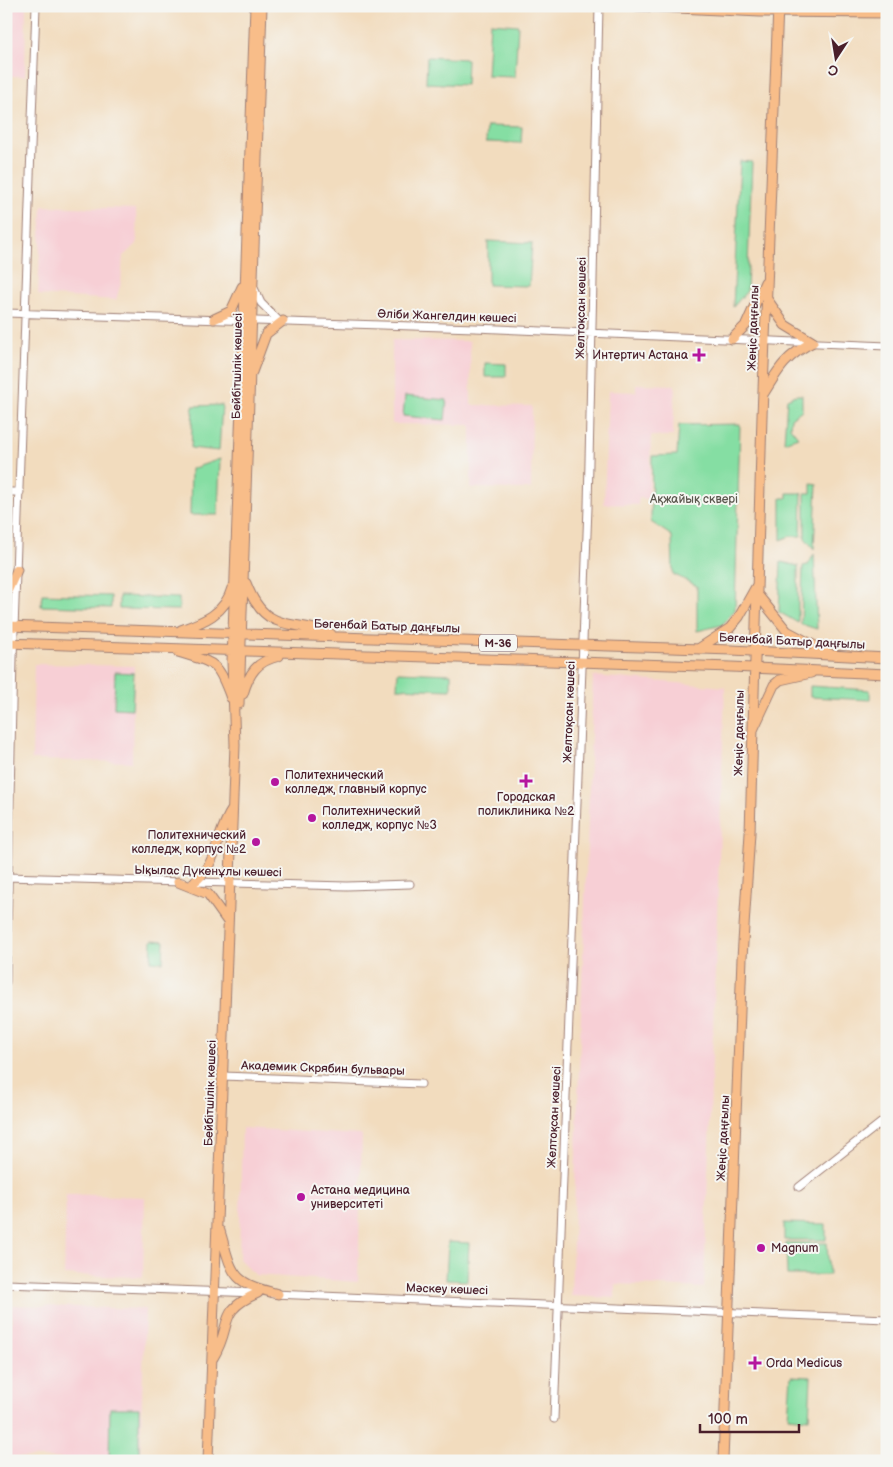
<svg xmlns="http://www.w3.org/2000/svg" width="893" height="1467" viewBox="0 0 893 1467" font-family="'Balsamiq Sans',sans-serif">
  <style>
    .built { fill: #f7cfd5 }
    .green { fill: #85dea3; stroke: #687e67 }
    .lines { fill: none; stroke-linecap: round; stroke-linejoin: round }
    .minor-casing { stroke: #9e7e74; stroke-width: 9 }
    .major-casing { stroke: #9e7e74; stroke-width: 11 }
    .minor { stroke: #fff; stroke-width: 7 }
    .major { stroke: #f8bd89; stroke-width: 9 }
    .poi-dot { fill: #b5179e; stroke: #f6f6f2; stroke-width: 2 }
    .labels { text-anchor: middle; stroke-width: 4; stroke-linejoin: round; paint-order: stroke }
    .shield { fill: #f6f6f2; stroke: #7e6067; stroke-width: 1 }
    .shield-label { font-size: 11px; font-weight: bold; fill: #4a1f2b }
    .street-label { font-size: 12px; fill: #4a1f2b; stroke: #f6f6f2 }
    .poi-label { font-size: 12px; fill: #4a1f2b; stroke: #f6f6f2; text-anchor: start }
    .park-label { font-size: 12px; fill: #5c584f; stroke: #f6f6f2 }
  </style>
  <rect width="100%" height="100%" fill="#f6f6f2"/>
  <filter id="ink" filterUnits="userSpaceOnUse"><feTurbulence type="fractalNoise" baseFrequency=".02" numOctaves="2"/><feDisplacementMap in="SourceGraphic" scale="10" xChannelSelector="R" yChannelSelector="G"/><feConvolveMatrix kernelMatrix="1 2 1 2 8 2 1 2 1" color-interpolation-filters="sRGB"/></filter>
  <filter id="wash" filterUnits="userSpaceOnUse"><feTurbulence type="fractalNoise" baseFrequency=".0096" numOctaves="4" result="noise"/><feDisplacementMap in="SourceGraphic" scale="20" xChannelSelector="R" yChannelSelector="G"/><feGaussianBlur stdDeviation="1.12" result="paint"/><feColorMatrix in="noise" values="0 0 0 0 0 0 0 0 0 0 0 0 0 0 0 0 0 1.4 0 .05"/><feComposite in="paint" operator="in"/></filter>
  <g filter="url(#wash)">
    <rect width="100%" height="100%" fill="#f2dcbe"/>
    <path class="built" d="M 6,6 L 26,6 L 25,76 L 6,76 Z
      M 42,206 L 136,209 L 137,244 L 123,256 L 121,283 L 116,300 L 38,295 Z
      M 392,340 L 470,341 L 471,405 L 532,406 L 531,489 L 471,488 L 471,425 L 392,424 Z
      M 636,384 L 675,385 L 673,436 L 651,436 L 649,499 L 639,498 L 638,505 L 604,504 L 608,391 L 636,392 Z
      M 34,664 L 134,666 L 132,762 L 32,760 Z
      M 593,676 L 725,687 L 704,1288 L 615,1284 L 615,1298 L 571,1296 Z
      M 242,1128 L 362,1135 L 358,1282 L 255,1275 L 239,1259 Z
      M 66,1194 L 145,1197 L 143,1277 L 64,1275 Z
      M 12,1305 L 145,1309 L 140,1461 L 7,1457 Z"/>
    <path class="green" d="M 490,23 L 518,25 L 515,77 L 487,76 Z
      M 427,57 L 467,59 L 466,85 L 426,83 Z
      M 487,126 L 522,127 L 521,143 L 486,142 Z
      M 740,161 L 752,162 L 747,291 L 733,307 Z
      M 488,241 L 532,243 L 529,286 L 488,285 Z
      M 485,363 L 506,364 L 506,377 L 485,377 Z
      M 796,395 L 802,395 L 802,410 L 791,418 L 790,427 L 798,437 L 784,442 L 787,399 Z
      M 405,396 L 447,400 L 445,420 L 403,416 Z
      M 222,405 L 219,451 L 191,448 L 193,406 Z
      M 740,424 L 735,610 L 722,625 L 697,631 L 697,586 L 673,574 L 672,536 L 651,522 L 652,456 L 677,455 L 679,425 Z
      M 220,459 L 218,515 L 190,515 L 191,469 Z
      M 811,483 L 817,484 L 814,549 L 805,538 L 805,493 L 811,493 Z
      M 787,493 L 802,493 L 801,536 L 790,536 L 781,540 L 781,498 L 787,498 Z
      M 814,554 L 817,629 L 801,624 L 803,566 L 808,565 Z
      M 781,562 L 798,566 L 798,623 L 779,612 Z
      M 42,594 L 111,596 L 111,608 L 41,606 Z
      M 119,596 L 179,598 L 179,610 L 119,609 Z
      M 115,672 L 134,673 L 132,709 L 114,708 Z
      M 398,672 L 451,674 L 451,690 L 397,688 Z
      M 810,686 L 870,690 L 870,700 L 810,697 Z
      M 152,940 L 164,941 L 163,962 L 151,961 Z
      M 784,1223 L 826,1224 L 826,1240 L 784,1240 Z
      M 448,1242 L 469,1243 L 467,1281 L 446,1280 Z
      M 786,1243 L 827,1243 L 829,1275 L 787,1275 Z
      M 791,1376 L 811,1377 L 809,1419 L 788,1417 Z
      M 110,1408 L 139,1408 L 139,1460 L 109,1459 Z"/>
  </g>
  <g filter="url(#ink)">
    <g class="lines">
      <defs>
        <path id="minor" d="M 253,286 L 261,303 L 279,321
          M 6,313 L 475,328 L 887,346
          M 6,492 L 20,492
          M 6,877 L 182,882
          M 193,882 L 347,886 L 410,884
          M 6,982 L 13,658 L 36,6
          M 223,1076 L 421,1084
          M 799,1187 L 887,1118
          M 6,1284 L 257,1293
          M 273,1294 L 887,1319
          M 554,1419 L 588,507 L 599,6"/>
        <path id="major" d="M 637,6 L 760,12 L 887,13
          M 767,299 L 785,325 L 813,342
          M 214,319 L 231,311 L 242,287
          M 732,339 L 746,325 L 765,282
          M 252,372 L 266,334 L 283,321
          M 764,393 C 779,368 787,355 813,342
          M 246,583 C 266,635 290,618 331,634
          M 6,594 L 17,570
          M 757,594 L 787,631 L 830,654
          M 6,626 L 732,650 L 887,658
          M 181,630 C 203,622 225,614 232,588
          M 6,643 L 731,667 L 887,674
          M 698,649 L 730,628 L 739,617 L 757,585
          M 178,652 C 216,664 217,660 231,698
          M 243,694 C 249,673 257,661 279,656
          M 239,704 L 262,6
          M 753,730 L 774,685 L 780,680 L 811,673
          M 178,882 L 208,894 L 228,922
          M 194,882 C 218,865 216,833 232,810
          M 220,1231 C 233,1276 231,1282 278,1294
          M 213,1358 C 234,1324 215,1312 258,1293
          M 208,1461 L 235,745 L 232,661 L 255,6
          M 723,1461 L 742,958 L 750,833 L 762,416 L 778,6"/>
      </defs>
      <use href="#minor" class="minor-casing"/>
      <use href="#major" class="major-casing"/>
      <use href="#minor" class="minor"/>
      <use href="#major" class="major"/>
    </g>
  </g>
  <g class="poi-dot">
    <path d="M696.5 347.5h5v5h5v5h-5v5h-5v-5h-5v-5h5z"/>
    <path d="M523.5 773.5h5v5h5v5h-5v5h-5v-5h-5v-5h5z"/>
    <circle cx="275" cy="782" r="5"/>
    <circle cx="312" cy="818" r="5"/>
    <circle cx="256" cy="842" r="5"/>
    <circle cx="301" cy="1197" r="5"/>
    <circle cx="761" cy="1248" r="5"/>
    <path d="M752.5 1355.5h5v5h5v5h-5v5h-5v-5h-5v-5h5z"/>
  </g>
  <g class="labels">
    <rect class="shield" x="479" y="634.5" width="38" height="17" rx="4"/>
    <g class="shield-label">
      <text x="498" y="647">M-36</text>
    </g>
    <g class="street-label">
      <text transform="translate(581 308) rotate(-89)" y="4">Желтоқсан көшесі</text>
      <text transform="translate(447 316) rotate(2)" y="4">Әліби Жангелдин көшесі</text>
      <text transform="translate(753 328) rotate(-88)" y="4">Жеңіс даңғылы</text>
      <text transform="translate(237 366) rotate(-89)" y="4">Бейбітшілік көшесі</text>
      <text transform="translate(387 626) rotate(2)" y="4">Бөгенбай Батыр даңғылы</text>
      <text transform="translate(792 641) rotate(3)" y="4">Бөгенбай Батыр даңғылы</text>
      <text transform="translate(569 712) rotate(-88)" y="4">Желтоқсан көшесі</text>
      <text transform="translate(739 733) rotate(-89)" y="4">Жеңіс даңғылы</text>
      <text transform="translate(208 871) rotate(1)" y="4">Ықылас Дүкенұлы көшесі</text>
      <text transform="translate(323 1068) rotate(2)" y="4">Академик Скрябин бульвары</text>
      <text transform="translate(210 1093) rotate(-88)" y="4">Бейбітшілік көшесі</text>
      <text transform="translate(554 1117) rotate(-87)" y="4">Желтоқсан көшесі</text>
      <text transform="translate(723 1138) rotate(-87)" y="4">Жеңіс даңғылы</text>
      <text transform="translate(447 1289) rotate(2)" y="4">Мәскеу көшесі</text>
    </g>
    <g class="poi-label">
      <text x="688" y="359" text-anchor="end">Интертич Астана</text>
      <text x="285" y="779">Политехнический<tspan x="285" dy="14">колледж, главный корпус</tspan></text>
      <text x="526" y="801" text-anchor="middle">Городская<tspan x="526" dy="14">поликлиника №2</tspan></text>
      <text x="322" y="815">Политехнический<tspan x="322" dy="14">колледж, корпус №3</tspan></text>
      <text x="246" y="839" text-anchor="end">Политехнический<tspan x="246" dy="14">колледж, корпус №2</tspan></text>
      <text x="311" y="1194">Астана медицина<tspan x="311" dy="14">университеті</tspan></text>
      <text x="771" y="1252">Magnum</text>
      <text x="766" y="1367">Orda Medicus</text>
    </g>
    <g class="park-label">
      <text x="694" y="503">Ақжайық сквері</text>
    </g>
  </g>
  <rect width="893" height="1467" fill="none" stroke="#f6f6f2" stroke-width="25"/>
  <g transform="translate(836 58) rotate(192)" stroke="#f6f6f2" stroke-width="4" paint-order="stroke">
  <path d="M0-4L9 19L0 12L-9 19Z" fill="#4a1f2b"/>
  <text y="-8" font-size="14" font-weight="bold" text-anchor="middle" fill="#4a1f2b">С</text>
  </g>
  <path d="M700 1424v8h99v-8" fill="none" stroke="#4a1f2b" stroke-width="2.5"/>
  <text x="708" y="1424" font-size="15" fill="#4a1f2b" stroke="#f6f6f2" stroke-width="4" paint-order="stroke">100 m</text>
</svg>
